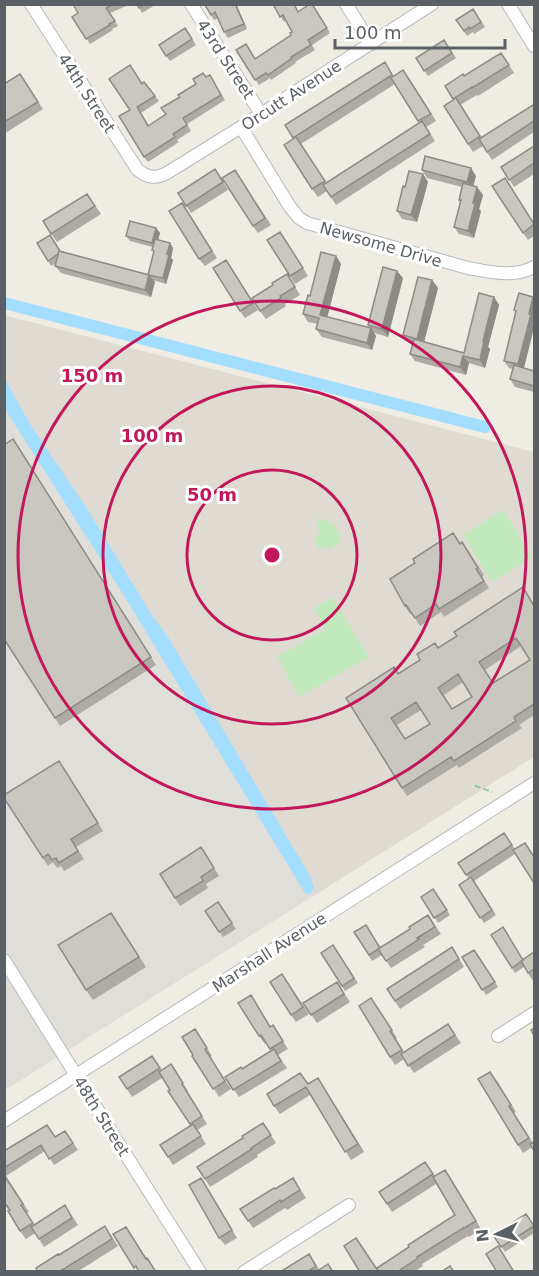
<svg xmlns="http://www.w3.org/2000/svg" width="539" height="1276" viewBox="0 0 539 1276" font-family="'DejaVu Sans',sans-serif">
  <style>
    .industrial { fill: #e0ded8 }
    .education { fill: #dfdbd2 }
    .green { fill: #c0e9bd }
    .water { fill: #a3ddff }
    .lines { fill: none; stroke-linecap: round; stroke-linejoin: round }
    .canal { stroke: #a3ddff; stroke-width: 12 }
    .minor-casing { stroke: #b6babe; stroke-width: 14 }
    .path { stroke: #95cba1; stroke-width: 2; stroke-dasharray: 6 3; stroke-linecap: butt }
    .minor { stroke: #fff; stroke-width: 12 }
    .wall { fill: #aeaaa5; fill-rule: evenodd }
    .shaded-wall { fill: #8d8b86 }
    .building { fill: #cac6c0; stroke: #8d8b86; stroke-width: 1.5; fill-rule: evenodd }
    .ring { fill: none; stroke: #c2185b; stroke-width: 3 }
    .labels { text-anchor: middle; stroke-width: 6; stroke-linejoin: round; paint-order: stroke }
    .street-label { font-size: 16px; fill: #5b6065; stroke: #fff }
    .centre { fill: #c2185b; stroke: #fff; stroke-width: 3 }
    .ring-label { font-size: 18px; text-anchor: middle; font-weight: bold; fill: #c2185b; stroke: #fff; stroke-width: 6; stroke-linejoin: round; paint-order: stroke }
  </style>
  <rect width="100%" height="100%" fill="#efece3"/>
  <path class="industrial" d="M 4,402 L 181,677 L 315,895 L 5,1090 Z"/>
  <path class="education" d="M 4,315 L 534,452 L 534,757 L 315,895 L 181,677 L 5,402 Z"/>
  <path class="green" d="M 503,510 L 532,557 L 492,582 L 463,535 Z
    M 317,518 C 331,521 341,528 340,543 L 334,546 L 331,546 L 332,549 L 329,550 L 328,547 L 319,549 L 317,547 L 315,538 L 320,533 L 317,525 Z
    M 332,597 L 369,657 L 299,697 L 277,657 L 326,629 L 314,608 Z"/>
  <path class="water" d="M 5,379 L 30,424 L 86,507 L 153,617 L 168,637 L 310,876 L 314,887 L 311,894 L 305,893 L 123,594 L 5,409 Z"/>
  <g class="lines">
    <path class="canal" d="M 4,303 L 485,427"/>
    <defs>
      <path id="minor" d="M 31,4 L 137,169 C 147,178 155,179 167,173 L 241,127 L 432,4
        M 191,4 L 261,114
        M 346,4 L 371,44
        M 508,4 L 534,46
        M 241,127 L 290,207 L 299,218 L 307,223 L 468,268 C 490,272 514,278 534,267
        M 4,960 L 119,1144 L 200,1272
        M 498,1036 L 534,1013
        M 4,1121 L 534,783
        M 244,1272 L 349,1205"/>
    </defs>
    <use href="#minor" class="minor-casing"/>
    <path class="path" d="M 475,785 L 476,786 L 492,792"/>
    <use href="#minor" class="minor"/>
  </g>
  <path class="wall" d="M 73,4 L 131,4 L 110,13 L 118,26 L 112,29 L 113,30 L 90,44 L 72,17 L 78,13 Z
    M 137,4 L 157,4 L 142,13 Z
    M 206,4 L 239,4 L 237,6 L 247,29 L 228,38 L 224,32 L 218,18 L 214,20 L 205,5 Z
    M 273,4 L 298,12 L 312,4 L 330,33 L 312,45 L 315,50 L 295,62 L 296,63 L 271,80 L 270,78 L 259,85 L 236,50 L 255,58 L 291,35 L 292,32 L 286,20 L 284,22 Z
    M 473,9 L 485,27 L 474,34 L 473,32 L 467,36 L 456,20 Z
    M 185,28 L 196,45 L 170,61 L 166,56 Z
    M 444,40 L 456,58 L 428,76 L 416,58 Z
    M 501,53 L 514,73 L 478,96 L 477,95 L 460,105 L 482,138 L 534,106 L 534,132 L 492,160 L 483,146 L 473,152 L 444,106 L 453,100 L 445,86 L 464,76 Z
    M 385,62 L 394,76 L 403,70 L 409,78 L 436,121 L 426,127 L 435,141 L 336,205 L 327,191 L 318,197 L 312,189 L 294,139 ZM 395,84 L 419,123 L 326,183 L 301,144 Z
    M 210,75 L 225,100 L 187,124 L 191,131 L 177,140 L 179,142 L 148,162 L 144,157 L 130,110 L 142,84 L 144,82 L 159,101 L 141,113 L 149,126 L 166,115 L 180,97 Z
    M 25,82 L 43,109 L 4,134 L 4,84 Z
    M 534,146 L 534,174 L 514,187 L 501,167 Z
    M 215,169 L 228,190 L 191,213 L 178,193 Z
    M 235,170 L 271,225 L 258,233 L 253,226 Z
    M 422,170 L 476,176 L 473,186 L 483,195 L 479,209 L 481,211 L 474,238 L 459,234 L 454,227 L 460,202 L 459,200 L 462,187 L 427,178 Z
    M 423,174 L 428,182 L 417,222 L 402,219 L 397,211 L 405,187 Z
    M 87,194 L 101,214 L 57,242 L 43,221 Z
    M 182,203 L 217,258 L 205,266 L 199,259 Z
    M 534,223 L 534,236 L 528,240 L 523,233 Z
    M 156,228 L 160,233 L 158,240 L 173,248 L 171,258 L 173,260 L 166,284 L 153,280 L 155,282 L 151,297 L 61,273 L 55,266 L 56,263 L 51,266 L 37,243 L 61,251 L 148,274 L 154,252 L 152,250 L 153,247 L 130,241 L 126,236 Z
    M 280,232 L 308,276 L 295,284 L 290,276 Z
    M 336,256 L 341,264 L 327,317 L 369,328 L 368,325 L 403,278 L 388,337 L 374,333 L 376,336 L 372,350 L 322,337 L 316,329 L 318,324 L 308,322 L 303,314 L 310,296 Z
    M 231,267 L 258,310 L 245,318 L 240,311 Z
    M 287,274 L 300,295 L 285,304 L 286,306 L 266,319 L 260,311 L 273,285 Z
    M 432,280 L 438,288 L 424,342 L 464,353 L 494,297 L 499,305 L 488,347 L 490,349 L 485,368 L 469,363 L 466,375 L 415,361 L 410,354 L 413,344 L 408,342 L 403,335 Z
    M 519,293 L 524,368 L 534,371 L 534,392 L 515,387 L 510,379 L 513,369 L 509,368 L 504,361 L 516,312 L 514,310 Z
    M 18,447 L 156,665 L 60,726 L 55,718 Z
    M 460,543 L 468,550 L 484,575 L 482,577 L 489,588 L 444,617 L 441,612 L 420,626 L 412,613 L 410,614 L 405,606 Z
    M 534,605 L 534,715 L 519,725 L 522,728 L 459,768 L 457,765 L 407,796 L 346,698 L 394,667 L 399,673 L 438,648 ZM 521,646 L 530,660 L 493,683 L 485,670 ZM 463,682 L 472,697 L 452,709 L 444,695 ZM 421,710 L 430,724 L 405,739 L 397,725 Z
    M 64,768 L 103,831 L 76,847 L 84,859 L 64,871 L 61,866 L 57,868 L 53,862 L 48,866 L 43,858 Z
    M 504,833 L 515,849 L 534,857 L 534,884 L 515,854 L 474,881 L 496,915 L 484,923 L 459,885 L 469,879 L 458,863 Z
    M 206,855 L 219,876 L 206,884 L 208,888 L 180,906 L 175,898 Z
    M 433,889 L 450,915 L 438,923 L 421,897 Z
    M 218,902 L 236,929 L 223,937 L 205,911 Z
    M 428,915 L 441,934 L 423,945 L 425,947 L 391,968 L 382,955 L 372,961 L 354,932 L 381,947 L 410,929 Z
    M 118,923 L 146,967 L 93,1000 L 86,990 Z
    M 491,935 L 523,959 L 534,952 L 534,980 L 533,981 L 524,967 L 515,973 Z
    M 333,945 L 358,983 L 345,991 L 321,953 Z
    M 474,950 L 498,987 L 486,995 L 462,957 Z
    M 457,955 L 464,967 L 400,1009 L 387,989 Z
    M 282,974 L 309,1014 L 296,1022 L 291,1015 Z
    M 337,982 L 350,1002 L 317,1023 L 303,1003 Z
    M 371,998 L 397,1038 L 396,1039 L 404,1052 L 448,1024 L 461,1043 L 414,1073 L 404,1059 L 395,1065 L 378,1038 L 379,1038 Z
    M 256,1003 L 271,1027 L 273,1025 L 288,1049 L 278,1055 L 287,1068 L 239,1097 L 225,1077 L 242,1069 L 271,1051 L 266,1043 L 265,1044 L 259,1036 Z
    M 195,1029 L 212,1056 L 210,1057 L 231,1089 L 219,1097 L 193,1055 Z
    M 152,1056 L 162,1070 L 171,1064 L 188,1091 L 187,1092 L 207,1124 L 197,1130 L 206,1144 L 173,1165 L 168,1157 L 191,1126 L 168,1091 L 170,1090 L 162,1078 L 132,1097 L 119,1077 Z
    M 496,1079 L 516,1112 L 514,1113 L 533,1143 L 532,1147 L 523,1153 L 518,1145 Z
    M 308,1084 L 323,1086 L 364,1152 L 351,1160 L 310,1095 L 280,1114 L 274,1106 Z
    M 263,1123 L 276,1143 L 257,1155 L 258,1157 L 210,1187 L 197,1167 L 243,1138 Z
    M 65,1131 L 78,1150 L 54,1165 L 45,1151 L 6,1176 L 29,1212 L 27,1213 L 34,1225 L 65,1205 L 78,1225 L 44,1247 L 35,1233 L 26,1239 L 20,1231 L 4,1202 L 4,1151 L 55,1137 Z
    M 425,1162 L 435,1176 L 445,1170 L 481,1229 L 469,1237 L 468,1236 L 422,1264 L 423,1266 L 414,1272 L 379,1272 L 409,1247 L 455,1215 L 436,1184 L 392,1212 L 379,1192 Z
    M 293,1178 L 306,1198 L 287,1210 L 285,1208 L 253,1228 L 240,1209 Z
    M 206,1186 L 237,1238 L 225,1245 L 219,1238 Z
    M 526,1214 L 534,1227 L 534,1233 L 505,1252 L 493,1235 Z
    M 105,1226 L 118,1246 L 77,1272 L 38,1272 L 59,1255 Z
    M 309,1254 L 319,1269 L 333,1272 L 280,1272 Z"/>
  <path class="shaded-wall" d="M 235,4 L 237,6 L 247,29 L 244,24 Z
    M 471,168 L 476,176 L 472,190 L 467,182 Z
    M 423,174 L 428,182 L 417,222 L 411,215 Z
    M 477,187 L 483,195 L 479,209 L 481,211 L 474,238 L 468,231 L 473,203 Z
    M 156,228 L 160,233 L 156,248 L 152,243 Z
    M 170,243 L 173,248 L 171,258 L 173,260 L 166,284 L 163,278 Z
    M 336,256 L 341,264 L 326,322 L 320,315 Z
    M 397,271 L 403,278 L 388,337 L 382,329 Z
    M 149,275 L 155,282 L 151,297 L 145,290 Z
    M 432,280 L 438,288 L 423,346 L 417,339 Z
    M 494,297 L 499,305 L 488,347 L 490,349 L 485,368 L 480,360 L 483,341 Z
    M 533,297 L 534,299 L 534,328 L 523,372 L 518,364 Z
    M 371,328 L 376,336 L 372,350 L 367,343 Z
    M 463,356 L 469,363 L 466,375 L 460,367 Z
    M 318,1078 L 323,1086 L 364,1152 L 358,1144 Z
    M 445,1170 L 450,1177 L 481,1229 L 476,1221 Z"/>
  <path class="building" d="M 73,4 L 114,4 L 106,8 L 115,21 L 109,24 L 110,25 L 86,39 L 72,17 L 78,13 Z
    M 137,4 L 145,4 L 139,8 Z
    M 206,4 L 235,4 L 244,24 L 224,32 L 215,12 L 211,15 L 205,5 Z
    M 273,4 L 294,4 L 298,12 L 310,4 L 312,4 L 327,28 L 308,40 L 311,45 L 291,57 L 292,58 L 268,75 L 266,73 L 255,80 L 236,50 L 246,44 L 255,59 L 291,35 L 290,33 L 292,32 L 283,15 L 280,17 Z
    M 473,9 L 481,22 L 470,29 L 469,27 L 464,31 L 456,20 Z
    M 185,28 L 192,39 L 166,56 L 159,45 Z
    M 444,40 L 452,53 L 424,71 L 416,58 Z
    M 501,53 L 509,65 L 472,88 L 472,87 L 453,99 L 445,86 L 463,74 L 464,76 Z
    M 385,62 L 392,75 L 293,138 L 285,125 Z
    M 130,65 L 142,84 L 144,82 L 155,96 L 137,107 L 148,126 L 166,114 L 161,108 L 180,97 L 178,95 L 196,84 L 193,79 L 203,73 L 206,77 L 210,75 L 221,95 L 183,118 L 187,125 L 173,134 L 175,137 L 144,157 L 119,116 L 130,110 L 109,79 Z
    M 403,70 L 431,114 L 418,121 L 391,78 Z
    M 20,74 L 38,102 L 4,122 L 4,84 Z
    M 456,98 L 480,136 L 468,144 L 444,106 Z
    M 533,105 L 534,107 L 534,121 L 487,152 L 479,139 Z
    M 422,121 L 430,134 L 331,197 L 323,185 Z
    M 296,137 L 325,181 L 312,189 L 284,145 Z
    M 534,146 L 534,163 L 509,180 L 501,167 Z
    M 425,156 L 471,168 L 467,182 L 422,170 Z
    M 215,169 L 223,182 L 186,206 L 178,193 Z
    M 235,170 L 265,218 L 253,226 L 222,178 Z
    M 409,171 L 423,174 L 411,215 L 397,211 L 403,186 L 405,187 Z
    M 505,178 L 534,224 L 523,233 L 492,186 Z
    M 463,183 L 477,187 L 473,203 L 475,204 L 468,231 L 454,227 L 461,200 L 459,200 Z
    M 87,194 L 95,206 L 51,234 L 43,221 Z
    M 182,203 L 212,251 L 199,259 L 169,211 Z
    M 130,221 L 156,228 L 152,243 L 126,236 Z
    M 280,232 L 303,268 L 290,276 L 267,240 Z
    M 50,235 L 60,251 L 59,251 L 58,254 L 48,261 L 37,243 Z
    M 155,239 L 170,243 L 167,254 L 169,255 L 163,278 L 148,275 L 154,251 L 152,250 Z
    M 59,251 L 149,275 L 145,290 L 55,266 Z
    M 321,252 L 336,256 L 320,315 L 371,328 L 367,343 L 316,329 L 319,318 L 303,314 L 308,295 L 310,296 Z
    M 226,260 L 253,303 L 240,311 L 213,268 Z
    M 383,267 L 397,271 L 382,329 L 368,325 Z
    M 287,274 L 295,287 L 280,296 L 281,298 L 260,311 L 252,298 L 273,285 L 272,283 Z
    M 418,277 L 432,280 L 417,339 L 403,335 Z
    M 479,293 L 494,297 L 483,341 L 484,341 L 480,360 L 463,356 L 460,367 L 410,354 L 414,339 L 464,353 Z
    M 519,293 L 533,297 L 529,314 L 531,314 L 518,364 L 504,361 L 516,311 L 514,310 Z
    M 514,365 L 534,371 L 534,386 L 510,379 Z
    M 13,439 L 151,657 L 55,718 L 4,639 L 4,445 Z
    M 453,533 L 460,544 L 462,542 L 478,568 L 476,569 L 484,581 L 439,609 L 436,604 L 415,618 L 406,605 L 405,606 L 390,579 L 415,563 L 413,559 Z
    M 523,587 L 534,606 L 534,704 L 514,717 L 516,721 L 454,761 L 451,757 L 402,788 L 346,698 L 394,667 L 398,674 L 420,660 L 417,654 L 435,643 L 438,648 L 457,636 L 454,632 ZM 516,638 L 530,660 L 493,683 L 479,662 ZM 458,674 L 472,697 L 452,709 L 438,688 ZM 416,702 L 430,724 L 405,739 L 391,718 Z
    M 59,761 L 98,823 L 71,839 L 78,851 L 59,863 L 56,858 L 52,860 L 48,854 L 43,858 L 4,798 L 4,795 Z
    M 504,833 L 512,845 L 466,875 L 458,863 Z
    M 525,843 L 534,857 L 534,883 L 513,850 Z
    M 201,847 L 214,868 L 201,877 L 203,881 L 175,898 L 160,874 Z
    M 471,877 L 492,910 L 480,918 L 459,885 Z
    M 433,889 L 447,910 L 434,918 L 421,897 Z
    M 218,902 L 232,923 L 219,932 L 205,911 Z
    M 111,913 L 139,957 L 86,990 L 58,945 Z
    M 428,915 L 435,927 L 417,938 L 419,939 L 386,961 L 378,949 L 410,929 L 409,927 Z
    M 366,925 L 380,948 L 369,955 L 354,932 Z
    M 503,927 L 523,960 L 512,968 L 491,935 Z
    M 333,945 L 354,978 L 342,986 L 321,953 Z
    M 452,947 L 459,959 L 395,1001 L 387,989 Z
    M 474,950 L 495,982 L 482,990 L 462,957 Z
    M 534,952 L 534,969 L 528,973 L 521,961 Z
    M 282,974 L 303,1007 L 291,1015 L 270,982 Z
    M 337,982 L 344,994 L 311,1015 L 303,1003 Z
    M 251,995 L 270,1027 L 273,1025 L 283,1041 L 270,1049 L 261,1035 L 259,1036 L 238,1003 Z
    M 371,998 L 392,1030 L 390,1031 L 402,1050 L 390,1057 L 359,1006 Z
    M 448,1024 L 455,1035 L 408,1066 L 401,1054 Z
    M 534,1028 L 534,1036 L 531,1030 Z
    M 195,1029 L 207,1048 L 205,1049 L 225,1081 L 213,1089 L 192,1056 L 193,1055 L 182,1037 Z
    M 274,1049 L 281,1061 L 233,1090 L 225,1077 L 241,1067 L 242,1069 Z
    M 152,1056 L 160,1068 L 127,1089 L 119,1077 Z
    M 171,1064 L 183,1083 L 182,1084 L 202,1116 L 190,1124 L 168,1091 L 170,1090 L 159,1072 Z
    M 490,1072 L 511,1105 L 509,1106 L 529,1138 L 518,1145 L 478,1079 Z
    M 300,1073 L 308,1084 L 318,1078 L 358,1144 L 345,1152 L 306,1087 L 274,1106 L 267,1094 Z
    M 263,1123 L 271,1135 L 251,1148 L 252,1149 L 205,1179 L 197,1167 L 243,1138 L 242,1136 Z
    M 193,1124 L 201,1136 L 168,1157 L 160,1145 Z
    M 47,1125 L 55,1137 L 65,1131 L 73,1143 L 49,1159 L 41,1145 L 4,1168 L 4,1151 Z
    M 534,1142 L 534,1151 L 530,1144 Z
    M 425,1162 L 433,1174 L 387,1204 L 379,1192 Z
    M 445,1170 L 476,1221 L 463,1229 L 463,1228 L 417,1257 L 418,1258 L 397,1272 L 379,1272 L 377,1268 L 409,1247 L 408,1245 L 455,1215 L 433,1177 Z
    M 4,1175 L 23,1204 L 21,1205 L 33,1223 L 20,1231 L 8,1211 L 10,1210 L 4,1202 Z
    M 201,1178 L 232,1230 L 219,1238 L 189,1185 Z
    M 293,1178 L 300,1190 L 281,1202 L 280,1200 L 248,1221 L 240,1209 L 274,1188 L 275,1189 Z
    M 65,1205 L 72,1218 L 39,1239 L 31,1227 Z
    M 526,1214 L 534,1226 L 501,1247 L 493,1235 Z
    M 105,1226 L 112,1239 L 59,1272 L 38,1272 L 36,1268 L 58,1254 L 59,1255 Z
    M 126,1227 L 146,1259 L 147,1258 L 156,1272 L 139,1272 L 136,1266 L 134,1268 L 113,1234 Z
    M 356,1238 L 378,1271 L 377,1272 L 360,1272 L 344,1246 Z
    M 498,1246 L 514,1272 L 497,1272 L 486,1254 Z
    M 309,1254 L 316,1266 L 307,1272 L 280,1272 Z
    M 328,1264 L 333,1272 L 316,1272 Z
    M 450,1266 L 454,1272 L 441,1272 Z"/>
  <g class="ring">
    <circle cx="272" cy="555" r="85"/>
    <circle cx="272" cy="555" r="169"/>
    <circle cx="272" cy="555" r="254"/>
  </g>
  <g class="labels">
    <g class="street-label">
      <text transform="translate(226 59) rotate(57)" y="6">43rd Street</text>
      <text transform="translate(87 93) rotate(57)" y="6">44th Street</text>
      <text transform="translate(291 95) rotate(-33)" y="6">Orcutt Avenue</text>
      <text transform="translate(381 244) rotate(16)" y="6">Newsome Drive</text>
      <text transform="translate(269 952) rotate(-33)" y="6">Marshall Avenue</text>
      <text transform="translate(102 1116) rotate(58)" y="6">48th Street</text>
    </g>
  </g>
  <circle cx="272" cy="555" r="9" class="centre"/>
  <g class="ring-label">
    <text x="92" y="382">150 m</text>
    <text x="152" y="442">100 m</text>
    <text x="212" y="501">50 m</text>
  </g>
  <rect width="539" height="1276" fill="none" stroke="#5b6065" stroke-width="12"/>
  <g transform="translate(497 1234) rotate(264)" stroke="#ffffff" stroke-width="4.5" paint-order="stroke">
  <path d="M0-4.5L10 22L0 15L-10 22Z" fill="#5b6065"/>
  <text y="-9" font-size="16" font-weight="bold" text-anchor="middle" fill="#5b6065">N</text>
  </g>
  <path d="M335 39v9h170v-9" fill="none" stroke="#5b6065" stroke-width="3"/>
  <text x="344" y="39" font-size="18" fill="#5b6065" stroke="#ffffff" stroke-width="4.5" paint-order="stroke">100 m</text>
</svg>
